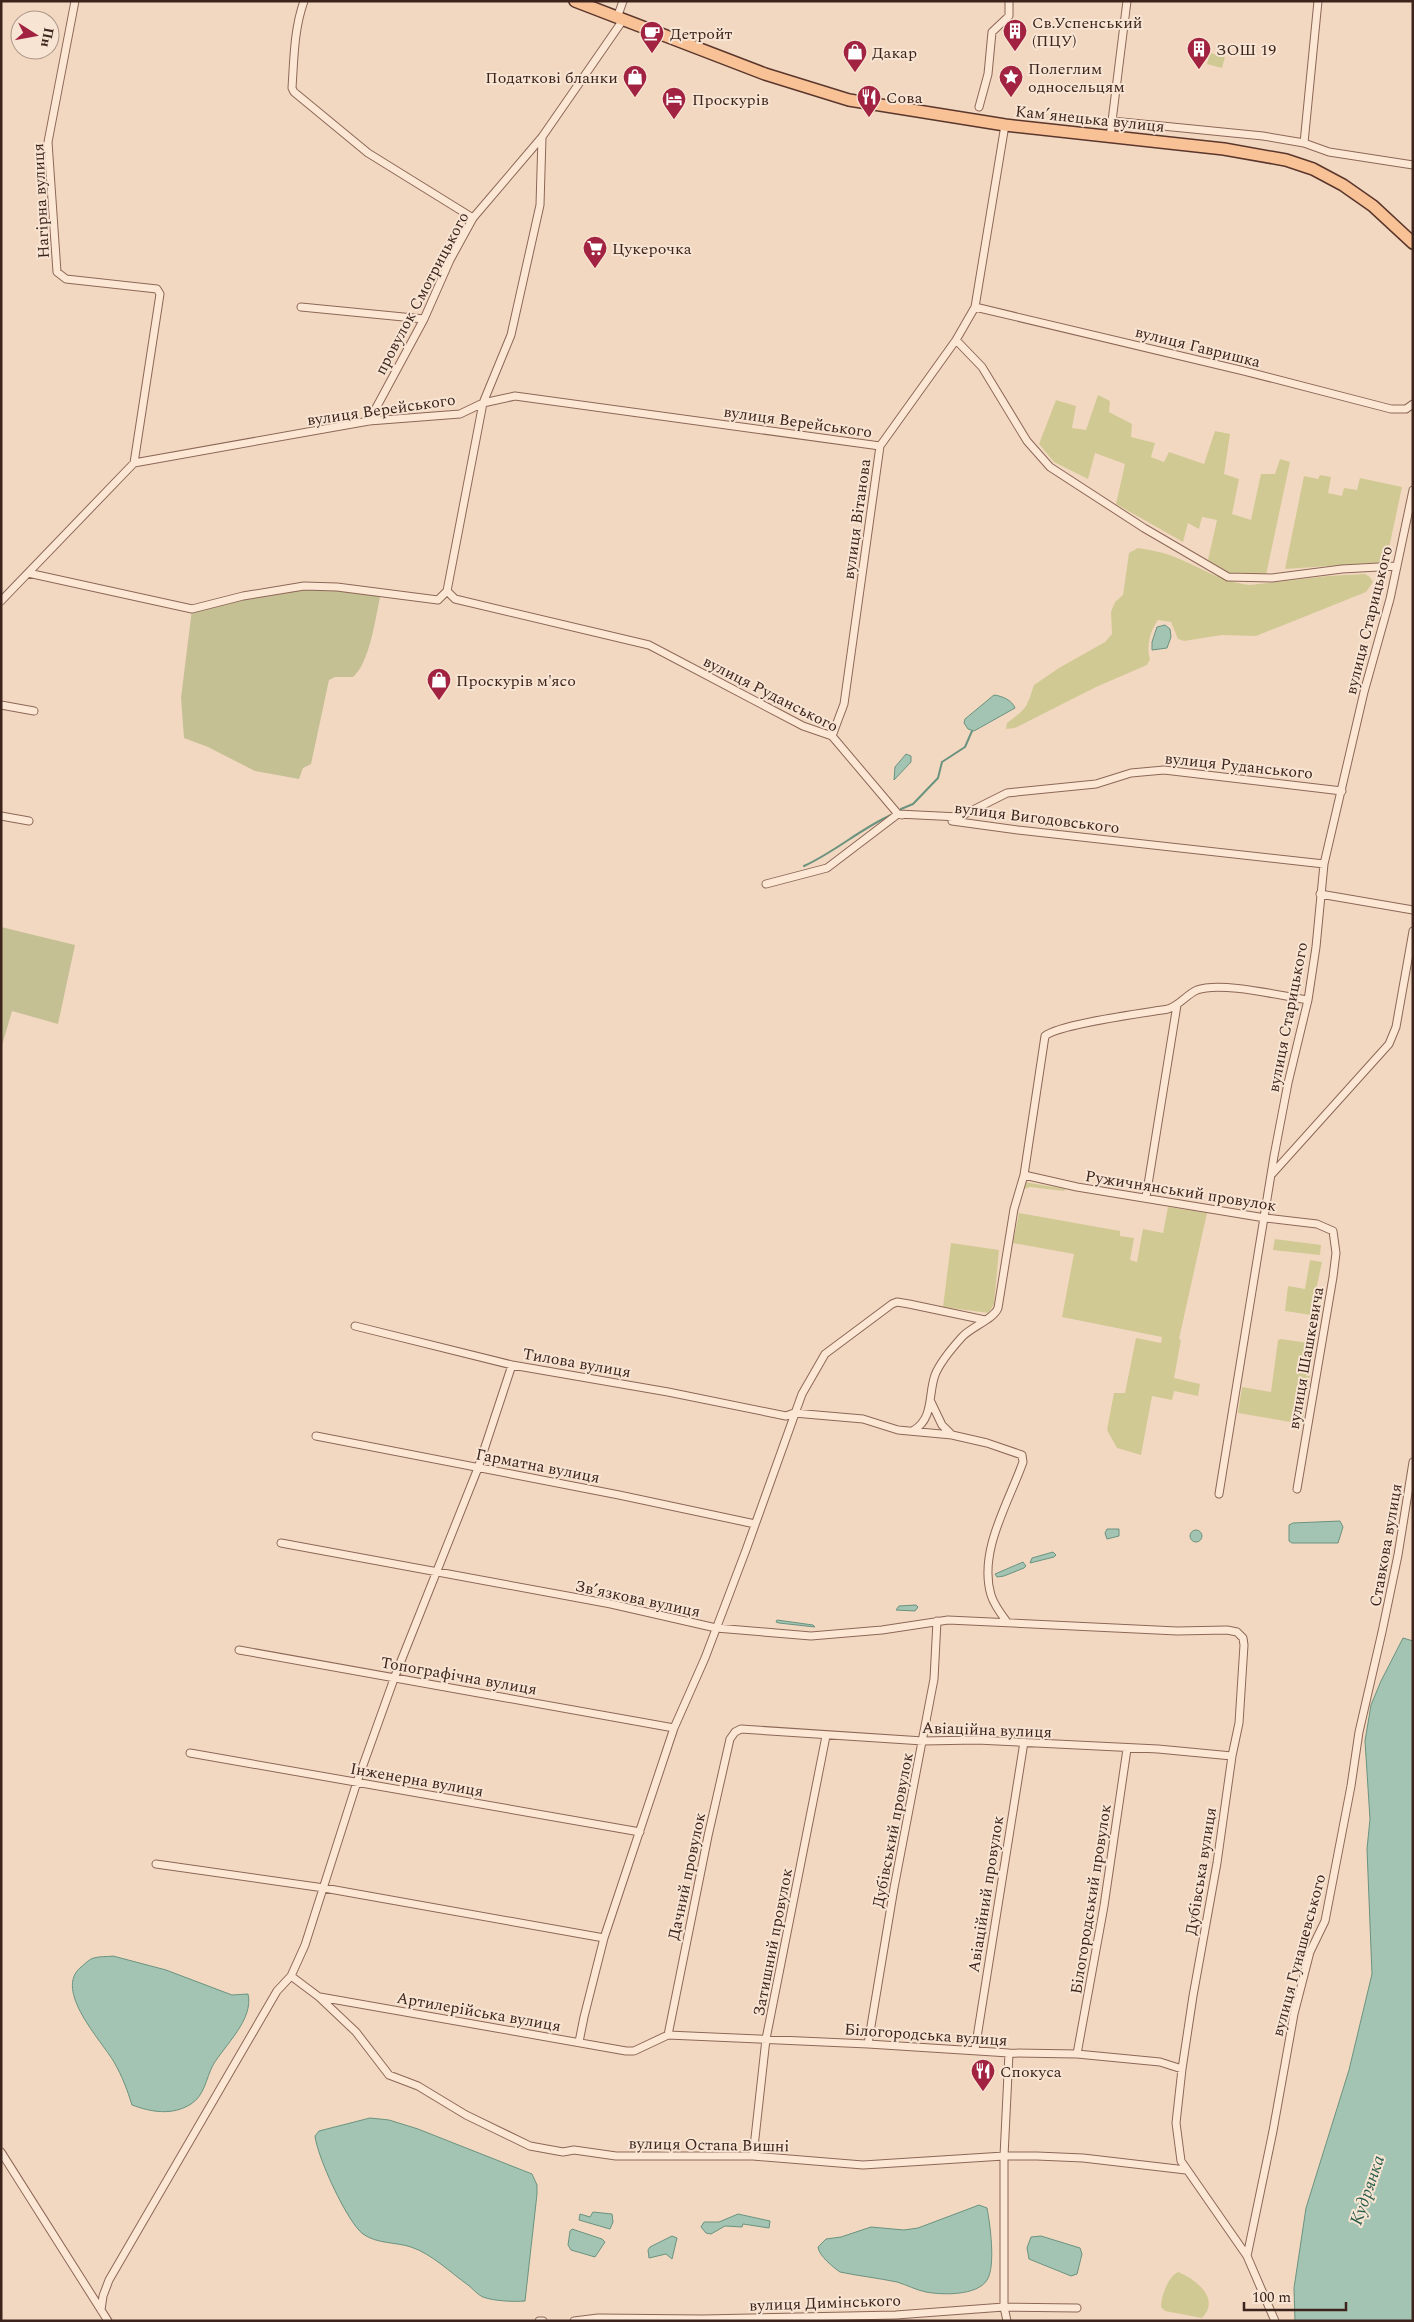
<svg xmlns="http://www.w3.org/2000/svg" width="1414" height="2322" viewBox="0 0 1414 2322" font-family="Spectral,serif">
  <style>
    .green { fill: #d1c994 }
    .cemetery { fill: #c5bf94 }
    .water { fill: #a4c4b3; stroke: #6a937f }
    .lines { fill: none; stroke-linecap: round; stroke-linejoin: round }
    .stream { stroke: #6a937f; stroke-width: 2 }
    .street-casing { stroke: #8d6757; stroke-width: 9 }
    .primary-casing { stroke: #5a362c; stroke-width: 14 }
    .street { stroke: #fce7d5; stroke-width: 7 }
    .primary { stroke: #f8c296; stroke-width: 11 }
    .labels { text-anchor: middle; stroke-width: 4; stroke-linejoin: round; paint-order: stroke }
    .poi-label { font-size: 16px; fill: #3c241d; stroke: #f8e4d2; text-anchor: start }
    .street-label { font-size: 16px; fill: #3c241d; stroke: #f8e4d2 }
    .water-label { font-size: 18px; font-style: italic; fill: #2a5d4d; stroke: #f8e4d2 }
  </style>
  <rect width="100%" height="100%" fill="#f2d8c1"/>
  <path class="green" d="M 1210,53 L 1225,57 L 1222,68 L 1207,64 Z
    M 1098,395 L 1110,401 L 1109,412 L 1132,424 L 1131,437 L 1155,443 L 1151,457 L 1164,462 L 1169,452 L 1204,464 L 1215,431 L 1230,434 L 1224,474 L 1239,479 L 1232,514 L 1251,520 L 1261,474 L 1275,474 L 1280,459 L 1290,462 L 1266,575 L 1229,573 L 1208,560 L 1217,520 L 1202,517 L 1199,529 L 1188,523 L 1183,542 L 1116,504 L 1125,464 L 1095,453 L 1088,479 L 1054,462 L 1039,444 L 1056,400 L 1076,406 L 1072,428 L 1086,430 Z
    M 1320,475 L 1331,477 L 1328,493 L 1342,496 L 1344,488 L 1357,490 L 1360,478 L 1402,487 L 1386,562 L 1285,569 L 1304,476 L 1318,479 Z
    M 1138,548 C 1149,550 1162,552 1172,556 C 1199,566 1220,582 1250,585 L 1328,576 L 1365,574 L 1370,577 L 1373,582 L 1366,592 L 1256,636 L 1222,635 L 1184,641 L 1178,639 L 1171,622 L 1158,620 C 1150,631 1146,646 1150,659 L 1147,665 L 1096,687 L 1015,728 L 1006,729 L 1007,723 C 1027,708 1026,709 1034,685 L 1059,668 L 1105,642 L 1112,634 L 1111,612 L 1115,602 L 1123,595 L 1129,553 Z
    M 1025,1182 L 1065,1189 L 1065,1190 L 1064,1191 L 1030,1187 L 1024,1189 L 1022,1188 Z
    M 1168,1207 L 1207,1213 L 1179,1339 L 1181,1340 L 1174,1378 L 1200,1384 L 1198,1396 L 1174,1391 L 1172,1400 L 1152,1396 L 1141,1455 L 1117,1448 L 1107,1430 L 1114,1393 L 1125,1393 L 1136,1338 L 1161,1343 L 1162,1337 L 1062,1317 L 1074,1254 L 1013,1243 L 1019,1213 L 1120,1231 L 1120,1236 L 1134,1238 L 1130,1260 L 1137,1262 L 1143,1229 L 1163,1233 Z
    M 1275,1239 L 1321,1245 L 1320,1255 L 1273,1250 Z
    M 951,1243 L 999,1250 L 994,1304 L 989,1313 L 943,1307 Z
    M 1310,1260 L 1322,1262 L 1316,1290 L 1322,1291 L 1318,1316 L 1285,1311 L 1288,1286 L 1305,1289 Z
    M 1281,1339 L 1315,1344 L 1302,1424 L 1238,1413 L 1242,1387 L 1271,1392 L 1278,1340 Z
    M 1178,2272 C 1196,2279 1221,2299 1202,2318 L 1165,2311 L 1161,2307 C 1161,2296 1168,2277 1178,2272 Z"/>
  <path class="cemetery" d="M 304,586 L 381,592 C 376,615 370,663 353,677 L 335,677 L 329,680 L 311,764 L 303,768 L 299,779 L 255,771 L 208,747 L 184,738 L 181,698 L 192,609 Z
    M 1,927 L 75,945 L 58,1024 L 12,1011 L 1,1049 Z"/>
  <path class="water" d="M 1165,625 L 1170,629 L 1171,637 L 1167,648 L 1152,650 L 1152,642 L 1157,627 Z
    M 994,695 C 1002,696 1012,700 1015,708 L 974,731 L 968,729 L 964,723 L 965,719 Z
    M 906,754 L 911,756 L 911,762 L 894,780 L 895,767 Z
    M 1340,1521 L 1343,1527 L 1338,1543 L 1292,1543 L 1289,1541 L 1289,1525 L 1293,1523 Z
    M 1107,1529 L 1119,1529 L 1119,1536 L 1107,1539 L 1105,1533 Z
    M1190 1536a6 6 0 1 1 12 0a6 6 0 1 1-12 0Z
    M 1053,1552 L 1056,1555 L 1054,1557 L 1030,1563 L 1032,1558 Z
    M 1023,1562 L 1026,1566 L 1024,1568 L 1004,1576 L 997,1577 L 995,1574 Z
    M 916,1605 L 918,1607 L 915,1611 L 896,1610 L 899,1606 Z
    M 777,1620 L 813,1625 L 815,1627 L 779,1623 L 776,1622 Z
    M 1403,1638 L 1413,1641 L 1413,2321 L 1295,2321 L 1294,2288 L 1306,2208 L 1349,2070 L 1372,1974 L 1367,1849 L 1370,1819 L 1365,1741 L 1371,1705 L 1381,1681 Z
    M 113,1956 L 166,1970 L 232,1995 L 248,1994 C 254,2019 225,2045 213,2065 C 206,2078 205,2095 191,2104 C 172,2116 151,2112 132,2105 C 127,2089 122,2076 114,2062 C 101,2040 53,1990 81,1967 C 85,1964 89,1959 94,1958 C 100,1956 107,1957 113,1956 Z
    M 370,2118 L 389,2120 L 418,2129 L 532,2174 L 537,2185 L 537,2194 L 525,2301 C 515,2302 493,2301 483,2297 C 478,2295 473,2289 468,2285 C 451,2273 432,2254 411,2247 C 396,2242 377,2244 363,2234 C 347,2222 317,2156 315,2136 L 319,2131 Z
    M 979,2205 L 987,2208 C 990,2224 996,2266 987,2280 C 977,2296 942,2295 926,2292 C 916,2290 907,2285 897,2282 C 878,2278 859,2276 840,2272 C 833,2267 819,2256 818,2247 L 826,2239 L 841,2237 L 871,2227 L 904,2230 L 918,2228 Z
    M 593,2212 L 612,2214 L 613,2222 L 610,2229 L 579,2220 L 580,2214 L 590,2217 Z
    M 738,2214 L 770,2221 L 769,2228 L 743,2224 L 742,2227 L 725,2226 L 711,2234 L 706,2233 L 701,2227 L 704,2222 L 719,2222 Z
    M 572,2229 L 602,2239 L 605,2242 L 595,2257 L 571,2250 L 568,2245 L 570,2231 Z
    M 672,2236 L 677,2238 L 672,2259 L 666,2254 L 649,2258 L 648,2250 L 650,2247 Z
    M 1041,2236 L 1080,2248 L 1082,2254 L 1077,2274 L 1071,2276 L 1029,2259 L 1027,2248 L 1031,2237 Z"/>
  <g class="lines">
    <path class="stream" d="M 901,809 L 913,804 L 938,778 L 942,762 L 965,747 L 972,731
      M 804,866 C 835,852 860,829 891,815"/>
    <defs>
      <path id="street" d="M 75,1 L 48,142 L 57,272 L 66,279 L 157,289 L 160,294 L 134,463
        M 304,1 C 294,29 294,58 292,88 L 294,92 L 368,153 L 473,218
        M 617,18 L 623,1
        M 979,107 L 988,74 L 992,32 L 1009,16 L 1009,1
        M 1112,121 L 1263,136 L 1304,143 L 1318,1
        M 1110,137 L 1127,1
        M 1304,143 L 1329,152 L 1413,165
        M 301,307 L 424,319
        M 975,307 L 1244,371 L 1391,409 L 1406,409 L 1413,404
        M 956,340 L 982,367 L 1027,441 L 1050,467 L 1144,528 L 1228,577 L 1272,578 L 1342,569 L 1397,566
        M 369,421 L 424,319 L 450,260 L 473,218 L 542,137
        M 28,573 L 192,609 L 243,596 L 304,586 L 337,587 L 438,600 L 447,591 L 455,599 L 649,645 L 803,726 L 832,736 L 898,814 L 959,817 L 1007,793 L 1096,784 L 1131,773 L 1164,770 L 1342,791
        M 447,591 L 483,403 L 511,335 L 540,205 L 542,137 L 623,20
        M 1,601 L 134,463 L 369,421 L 460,414 L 483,403 L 515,396 L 880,446
        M 1,705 L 34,711
        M 832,736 L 844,704 L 880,446 L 956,340 L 975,307 L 1005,125
        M 1,816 L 29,821
        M 952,821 L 1018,830 L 1324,864
        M 766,884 L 827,868 L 898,814 L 902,815
        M 1320,894 L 1413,910
        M 1272,1174 L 1389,1044 L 1396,1027 L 1413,931
        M 1024,1175 L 1077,1187 L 1265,1218 L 1317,1224 L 1333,1231 L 1336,1253 L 1333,1277 L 1297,1489
        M 1146,1197 L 1177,1005
        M 355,1326 L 512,1365 L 668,1392 L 786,1416 L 794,1413 L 863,1419 L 898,1430 L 952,1435 L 987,1443 L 1022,1455 L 1023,1462 C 1009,1502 978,1551 991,1595 C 994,1605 1001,1614 1007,1622
        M 931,1402 L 942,1425 L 952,1435
        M 914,1430 C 934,1418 928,1394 935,1375 C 940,1362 953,1347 962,1337 C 971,1327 994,1319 998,1308 L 1014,1209 L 1024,1175 L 1045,1036 C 1059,1024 1144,1013 1168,1009 C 1180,1005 1186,995 1197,990 C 1221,981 1281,996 1308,1000
        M 316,1436 L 619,1495 L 755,1524
        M 1219,1494 L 1274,1156 L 1288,1083 L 1308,1000 L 1316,947 L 1324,864 L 1364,692 L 1390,599 L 1413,490
        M 281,1543 L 611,1604 L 716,1628 L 811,1636 L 882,1630 L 948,1620 L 1177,1631 L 1227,1630 L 1237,1632 L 1243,1638 L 1244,1645 L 1239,1723 L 1232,1756 L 1217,1863 L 1193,1996 L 1182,2069 L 1176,2123 L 1181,2161 L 1247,2256 L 1275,2321
        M 239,1650 L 674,1728
        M 190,1753 L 640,1832
        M 156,1864 L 324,1888 L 604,1938
        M 291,1976 L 319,1997 L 356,2032 L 389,2075 L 418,2086 L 466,2115 L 530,2146 L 563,2152 L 574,2150 L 616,2156 L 753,2156 L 863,2165 L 1004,2156 L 1037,2156 L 1083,2158 L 1186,2170
        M 320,1997 L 626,2051 L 634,2051 L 668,2035 L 868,2044 L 1009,2053 L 1077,2054 L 1160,2062 L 1182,2069
        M 668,2035 L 708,1836 L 730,1739 L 735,1732 L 741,1729 L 923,1741 L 977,1740 L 1158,1749 L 1232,1756
        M 579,2042 L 584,2017 L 604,1938 L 674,1728 L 705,1658 L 746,1550 L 802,1394 L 825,1354 L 892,1304 L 897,1302 L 909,1304 L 985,1320
        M 868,2044 L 894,1888 L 934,1679 L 937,1621
        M 975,2050 L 1024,1742
        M 1077,2054 L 1104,1906 L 1127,1749
        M 1,2152 L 108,2321
        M 753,2156 L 766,2039 L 826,1736
        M 1247,2256 L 1273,2131 L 1294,2014 L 1310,1952 L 1325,1921 L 1351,1786 L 1359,1732 L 1382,1632 L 1398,1555 L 1413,1462
        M 101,2310 L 103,2296 L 109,2280 L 277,1991 L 291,1976 L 305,1945 L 357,1782 L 395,1676 L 478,1468 L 512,1365
        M 539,2321 L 543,2321
        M 574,2321 L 598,2318 L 703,2319 L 896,2315 L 1004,2307 L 1077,2308
        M 1007,2321 L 1004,2307 L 1004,2156 L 1009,2053"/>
      <path id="primary" d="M 575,1 L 765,74 L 849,100 L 1005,125 L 1224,149 L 1286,160 L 1313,169 L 1343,185 L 1373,206 L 1413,243"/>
    </defs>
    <use href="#street" class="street-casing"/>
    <use href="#primary" class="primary-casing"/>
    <use href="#street" class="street"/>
    <use href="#primary" class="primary"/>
  </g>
  <defs>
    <symbol id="building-pin" viewBox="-11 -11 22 30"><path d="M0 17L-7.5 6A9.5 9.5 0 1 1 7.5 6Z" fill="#a12241" stroke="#f8e4d2"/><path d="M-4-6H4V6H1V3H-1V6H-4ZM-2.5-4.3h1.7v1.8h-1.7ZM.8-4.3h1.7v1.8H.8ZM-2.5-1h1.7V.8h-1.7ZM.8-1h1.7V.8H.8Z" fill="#fff"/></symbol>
    <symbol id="cafe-pin" viewBox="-11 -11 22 30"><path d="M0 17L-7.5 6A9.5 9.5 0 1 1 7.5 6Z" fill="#a12241" stroke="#f8e4d2"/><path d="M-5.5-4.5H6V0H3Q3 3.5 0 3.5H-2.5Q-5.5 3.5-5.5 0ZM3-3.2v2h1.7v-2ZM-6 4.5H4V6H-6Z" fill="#fff"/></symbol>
    <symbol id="shop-pin" viewBox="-11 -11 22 30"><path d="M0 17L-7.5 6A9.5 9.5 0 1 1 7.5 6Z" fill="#a12241" stroke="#f8e4d2"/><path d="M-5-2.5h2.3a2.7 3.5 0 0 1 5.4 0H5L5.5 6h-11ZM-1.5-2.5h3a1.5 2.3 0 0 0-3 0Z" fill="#fff"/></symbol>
    <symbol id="sight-pin" viewBox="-11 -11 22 30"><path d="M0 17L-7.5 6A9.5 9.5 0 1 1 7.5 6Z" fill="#a12241" stroke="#f8e4d2"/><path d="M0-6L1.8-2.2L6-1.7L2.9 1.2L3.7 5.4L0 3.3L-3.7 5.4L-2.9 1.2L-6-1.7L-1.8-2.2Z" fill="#fff"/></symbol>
    <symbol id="restaurant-pin" viewBox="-11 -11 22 30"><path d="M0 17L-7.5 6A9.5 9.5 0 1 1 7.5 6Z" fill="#a12241" stroke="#f8e4d2"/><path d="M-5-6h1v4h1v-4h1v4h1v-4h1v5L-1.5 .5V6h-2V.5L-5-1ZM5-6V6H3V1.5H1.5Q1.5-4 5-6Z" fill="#fff"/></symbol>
    <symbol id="hotel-pin" viewBox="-11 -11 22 30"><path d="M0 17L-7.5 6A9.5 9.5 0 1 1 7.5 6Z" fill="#a12241" stroke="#f8e4d2"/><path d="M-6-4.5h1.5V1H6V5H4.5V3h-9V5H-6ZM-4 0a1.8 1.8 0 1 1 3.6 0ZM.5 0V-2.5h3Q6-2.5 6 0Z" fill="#fff"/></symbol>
    <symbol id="supermarket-pin" viewBox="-11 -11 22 30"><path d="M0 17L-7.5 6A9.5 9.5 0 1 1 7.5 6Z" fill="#a12241" stroke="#f8e4d2"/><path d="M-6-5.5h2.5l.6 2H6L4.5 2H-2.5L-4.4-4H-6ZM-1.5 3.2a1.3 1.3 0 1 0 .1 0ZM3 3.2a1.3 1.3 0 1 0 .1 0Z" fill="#fff"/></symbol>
  </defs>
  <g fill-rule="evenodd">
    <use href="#building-pin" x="1001" y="17" width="28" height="38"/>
    <use href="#cafe-pin" x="638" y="19" width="28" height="38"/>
    <use href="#building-pin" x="1185" y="35" width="28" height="38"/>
    <use href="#shop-pin" x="841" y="38" width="28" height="38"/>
    <use href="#shop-pin" x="621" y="63" width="28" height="38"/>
    <use href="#sight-pin" x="997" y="63" width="28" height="38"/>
    <use href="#restaurant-pin" x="855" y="83" width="28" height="38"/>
    <use href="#hotel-pin" x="660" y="85" width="28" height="38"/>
    <use href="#supermarket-pin" x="581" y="234" width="28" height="38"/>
    <use href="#shop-pin" x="425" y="666" width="28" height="38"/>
    <use href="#restaurant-pin" x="969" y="2057" width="28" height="38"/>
  </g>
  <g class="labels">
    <g class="poi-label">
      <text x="1032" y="28">Св.Успенський<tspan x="1032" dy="18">(ПЦУ)</tspan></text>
      <text x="670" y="39">Детройт</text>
      <text x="1216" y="55">ЗОШ 19</text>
      <text x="872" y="58">Дакар</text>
      <text x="1028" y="74">Полеглим<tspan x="1028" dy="18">односельцям</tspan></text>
      <text x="618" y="83" text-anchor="end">Податкові бланки</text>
      <text x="886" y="103">Сова</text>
      <text x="692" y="105">Проскурів</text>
      <text x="612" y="254">Цукерочка</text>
      <text x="456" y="686">Проскурів м'ясо</text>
      <text x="1000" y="2077">Спокуса</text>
    </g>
    <g class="street-label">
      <text transform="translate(1090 118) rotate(6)" y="6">Камʼянецька вулиця</text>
      <text transform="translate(40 201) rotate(-93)" y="6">Нагірна вулиця</text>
      <text transform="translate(421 293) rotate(-62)" y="6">провулок Смотрицького</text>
      <text transform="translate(1198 346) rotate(14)" y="6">вулиця Гавришка</text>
      <text transform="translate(381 409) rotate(-8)" y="6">вулиця Верейського</text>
      <text transform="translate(798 421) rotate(8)" y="6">вулиця Верейського</text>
      <text transform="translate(856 519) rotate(-82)" y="6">вулиця Вітанова</text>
      <text transform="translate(1368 620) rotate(-76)" y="6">вулиця Старицького</text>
      <text transform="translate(771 693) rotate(27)" y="6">вулиця Руданського</text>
      <text transform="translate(1239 765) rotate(6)" y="6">вулиця Руданського</text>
      <text transform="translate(1037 817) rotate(7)" y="6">вулиця Вигодовського</text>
      <text transform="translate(1287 1017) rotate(-79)" y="6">вулиця Старицького</text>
      <text transform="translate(1181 1190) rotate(9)" y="6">Ружичнянський провулок</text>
      <text transform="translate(1305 1358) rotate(-80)" y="6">вулиця Шашкевича</text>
      <text transform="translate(577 1362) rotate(10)" y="6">Тилова вулиця</text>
      <text transform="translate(538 1465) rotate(11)" y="6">Гарматна вулиця</text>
      <text transform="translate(1385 1545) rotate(-80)" y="6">Ставкова вулиця</text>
      <text transform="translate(638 1598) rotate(12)" y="6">Звʼязкова вулиця</text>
      <text transform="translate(459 1675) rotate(10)" y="6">Топографічна вулиця</text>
      <text transform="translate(987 1729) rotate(2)" y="6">Авіаційна вулиця</text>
      <text transform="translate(417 1779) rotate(10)" y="6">Інженерна вулиця</text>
      <text transform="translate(892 1830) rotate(-79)" y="6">Дубівський провулок</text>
      <text transform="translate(1200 1871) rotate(-81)" y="6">Дубівська вулиця</text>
      <text transform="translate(686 1876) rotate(-78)" y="6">Дачний провулок</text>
      <text transform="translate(985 1894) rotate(-81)" y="6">Авіаційний провулок</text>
      <text transform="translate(1090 1899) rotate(-81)" y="6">Білогородський провулок</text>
      <text transform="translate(772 1942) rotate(-79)" y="6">Затишний провулок</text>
      <text transform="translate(1298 1955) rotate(-75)" y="6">вулиця Гунашевського</text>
      <text transform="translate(479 2011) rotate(10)" y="6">Артилерійська вулиця</text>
      <text transform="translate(926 2034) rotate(4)" y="6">Білогородська вулиця</text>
      <text transform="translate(709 2144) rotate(1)" y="6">вулиця Остапа Вишні</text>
      <text transform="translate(825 2302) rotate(-2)" y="6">вулиця Димінського</text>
    </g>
    <g class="water-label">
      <text transform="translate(1367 2190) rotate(-71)" y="6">Кудрянка</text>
    </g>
  </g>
  <rect width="1414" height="2322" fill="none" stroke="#3c241d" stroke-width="5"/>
  <g transform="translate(35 35) rotate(101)"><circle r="24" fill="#f8e4d2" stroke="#ad978a"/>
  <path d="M0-4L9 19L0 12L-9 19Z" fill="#a12241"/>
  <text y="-8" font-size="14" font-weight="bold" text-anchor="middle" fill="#3c241d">Пн</text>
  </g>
  <path d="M1244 2302v8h102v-8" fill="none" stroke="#3c241d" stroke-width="2.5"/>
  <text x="1252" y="2302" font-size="15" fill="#3c241d" stroke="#f8e4d2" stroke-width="4" paint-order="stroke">100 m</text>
</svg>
